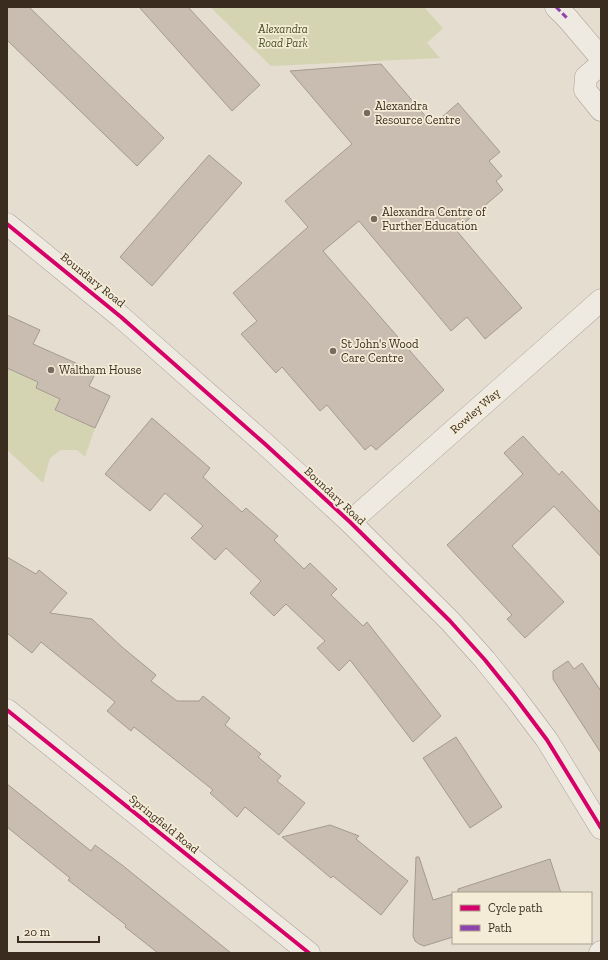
<svg xmlns="http://www.w3.org/2000/svg" width="608" height="960" viewBox="0 0 608 960" font-family="'Zilla Slab',serif">
  <style>
    .green { fill: #d4d4b3 }
    .building { fill: #c9bdb1; stroke: #a59a8f }
    .lines { fill: none; stroke-linecap: round; stroke-linejoin: round }
    .pedestrian-casing { stroke: #aba398; stroke-width: 23 }
    .minor-casing { stroke: #aba398; stroke-width: 23 }
    .tertiary-casing { stroke: #aba398; stroke-width: 23 }
    .pedestrian { stroke: #eee9e1; stroke-width: 22 }
    .minor { stroke: #eee9e1; stroke-width: 22 }
    .tertiary { stroke: #eee9e1; stroke-width: 22 }
    .quiet { stroke: #8e44ad; stroke-width: 3; stroke-dasharray: 6 3; stroke-linecap: butt }
    .cycleway-casing { stroke: #f5ecd7; stroke-width: 6 }
    .cycleway { stroke: #d6006c; stroke-width: 4 }
    .poi-dot { fill: #766b5e; stroke: #f5ecd7; stroke-width: 1.5 }
    .labels { text-anchor: middle; stroke-width: 3.5; stroke-linejoin: round; paint-order: stroke }
    .park-label { font-size: 12px; font-style: italic; fill: #4a5528; stroke: #f5ecd7 }
    .poi-label { font-size: 12px; fill: #3a2d20; stroke: #f5ecd7; text-anchor: start }
    .street-label { font-size: 12px; fill: #3a2d20; stroke: #f5ecd7 }
  </style>
  <rect width="100%" height="100%" fill="#e5ded0"/>
  <path class="green" d="M 210,7 L 424,7 L 443,28 L 427,43 L 440,58 L 271,66 Z
    M 7,368 L 38,382 L 36,388 L 60,399 L 55,411 L 95,428 L 85,457 L 77,450 L 61,450 L 50,458 L 43,483 L 7,450 Z"/>
  <path class="building" d="M 7,7 L 29,7 L 164,138 L 137,166 L 7,40 Z
    M 139,7 L 188,7 L 260,85 L 232,111 Z
    M 381,64 L 433,125 L 458,103 L 500,152 L 489,161 L 502,176 L 496,181 L 503,190 L 456,230 L 522,308 L 485,339 L 467,317 L 451,331 L 359,221 L 323,251 L 444,390 L 376,450 L 371,445 L 365,450 L 327,405 L 320,411 L 282,367 L 276,373 L 241,334 L 257,321 L 233,293 L 308,227 L 285,201 L 352,144 L 290,71 Z
    M 209,155 L 242,183 L 152,286 L 120,257 Z
    M 7,315 L 40,330 L 33,344 L 96,372 L 89,386 L 110,396 L 95,428 L 55,410 L 60,399 L 36,388 L 38,382 L 7,368 Z
    M 152,418 L 210,468 L 203,477 L 242,512 L 246,508 L 278,536 L 274,540 L 304,569 L 310,563 L 337,589 L 331,595 L 363,626 L 367,622 L 441,716 L 413,742 L 378,696 L 350,660 L 339,671 L 317,648 L 325,641 L 286,604 L 274,616 L 250,593 L 261,581 L 226,548 L 215,560 L 191,538 L 203,526 L 165,493 L 150,511 L 105,474 Z
    M 523,436 L 559,475 L 562,471 L 601,513 L 601,557 L 554,506 L 512,546 L 564,602 L 525,638 L 507,619 L 512,615 L 447,545 L 523,474 L 504,453 Z
    M 7,557 L 36,574 L 39,570 L 67,593 L 50,613 L 92,619 L 122,647 L 156,675 L 151,681 L 177,701 L 199,701 L 203,696 L 230,718 L 225,725 L 261,754 L 258,757 L 281,776 L 277,781 L 305,803 L 279,835 L 245,807 L 237,817 L 210,793 L 213,790 L 134,727 L 131,731 L 107,711 L 115,702 L 41,642 L 32,653 L 7,633 Z
    M 568,661 L 574,669 L 582,663 L 601,691 L 601,753 L 553,679 L 553,671 Z
    M 456,737 L 502,807 L 470,828 L 423,758 Z
    M 7,784 L 91,851 L 95,845 L 122,865 L 231,953 L 158,953 L 125,927 L 126,925 L 68,880 L 70,878 L 7,827 Z
    M 330,825 L 359,836 L 356,839 L 408,881 L 381,915 L 333,876 L 331,878 L 282,837 Z
    M 416,857 L 419,857 L 433,900 L 453,894 L 453,937 L 424,946 L 419,944 L 415,941 L 413,936 Z
    M 550,859 L 561,893 L 458,893 L 458,889 Z"/>
  <g class="lines">
    <defs>
      <path id="pedestrian" d="M 556,7 L 568,19"/>
      <path id="minor" d="M 568,19 L 601,58
        M 601,64 L 586,77 L 585,90 L 601,110
        M 350,522 L 601,300
        M 7,710 L 309,953"/>
      <path id="tertiary" d="M 7,224 L 121,317 L 265,444 L 350,522 L 450,621 L 485,660 L 514,696 L 547,740 L 601,828
        M 600,953 L 601,952"/>
    </defs>
    <use href="#pedestrian" class="pedestrian-casing"/>
    <use href="#minor" class="minor-casing"/>
    <use href="#tertiary" class="tertiary-casing"/>
    <use href="#pedestrian" class="pedestrian"/>
    <use href="#minor" class="minor"/>
    <use href="#tertiary" class="tertiary"/>
    <path class="quiet" d="M 556,7 L 568,19"/>
    <defs>
      <path id="cycleway" d="M 7,224 L 121,317 L 265,444 L 350,522 L 450,621 L 485,660 L 514,696 L 547,740 L 601,828
        M 7,710 L 309,953"/>
    </defs>
    <use href="#cycleway" class="cycleway-casing"/>
    <use href="#cycleway" class="cycleway"/>
  </g>
  <g class="poi-dot">
    <circle cx="367" cy="113" r="4"/>
    <circle cx="374" cy="219" r="4"/>
    <circle cx="333" cy="351" r="4"/>
    <circle cx="51" cy="370" r="4"/>
  </g>
  <g class="labels">
    <g class="park-label">
      <text x="283" y="33">Alexandra<tspan x="283" dy="14">Road Park</tspan></text>
    </g>
    <g class="poi-label">
      <text x="375" y="110">Alexandra<tspan x="375" dy="14">Resource Centre</tspan></text>
      <text x="382" y="216">Alexandra Centre of<tspan x="382" dy="14">Further Education</tspan></text>
      <text x="341" y="348">St John's Wood<tspan x="341" dy="14">Care Centre</tspan></text>
      <text x="59" y="374">Waltham House</text>
    </g>
    <g class="street-label">
      <text transform="translate(93 280) rotate(39)" y="4">Boundary Road</text>
      <text transform="translate(475 411) rotate(-41)" y="4">Rowley Way</text>
      <text transform="translate(335 496) rotate(43)" y="4">Boundary Road</text>
      <text transform="translate(164 824) rotate(39)" y="4">Springfield Road</text>
    </g>
  </g>
  <rect width="608" height="960" fill="none" stroke="#3a2d20" stroke-width="16"/>
  <rect x="452" y="892" width="140" height="52" fill="#f5ecd7" stroke="#aaa08e"/>
  <rect x="460" y="905" width="20" height="6" fill="#d6006c" stroke="#aaa08e"/>
  <text x="488" y="912" font-size="12" fill="#3a2d20">Cycle path</text>
  <rect x="460" y="925" width="20" height="6" fill="#8e44ad" stroke="#aaa08e"/>
  <text x="488" y="932" font-size="12" fill="#3a2d20">Path</text>
  <path d="M18 936v6h81v-6" fill="none" stroke="#3a2d20" stroke-width="2"/>
  <text x="24" y="936" font-size="12" fill="#3a2d20" stroke="#f5ecd7" stroke-width="3" paint-order="stroke">20 m</text>
</svg>
